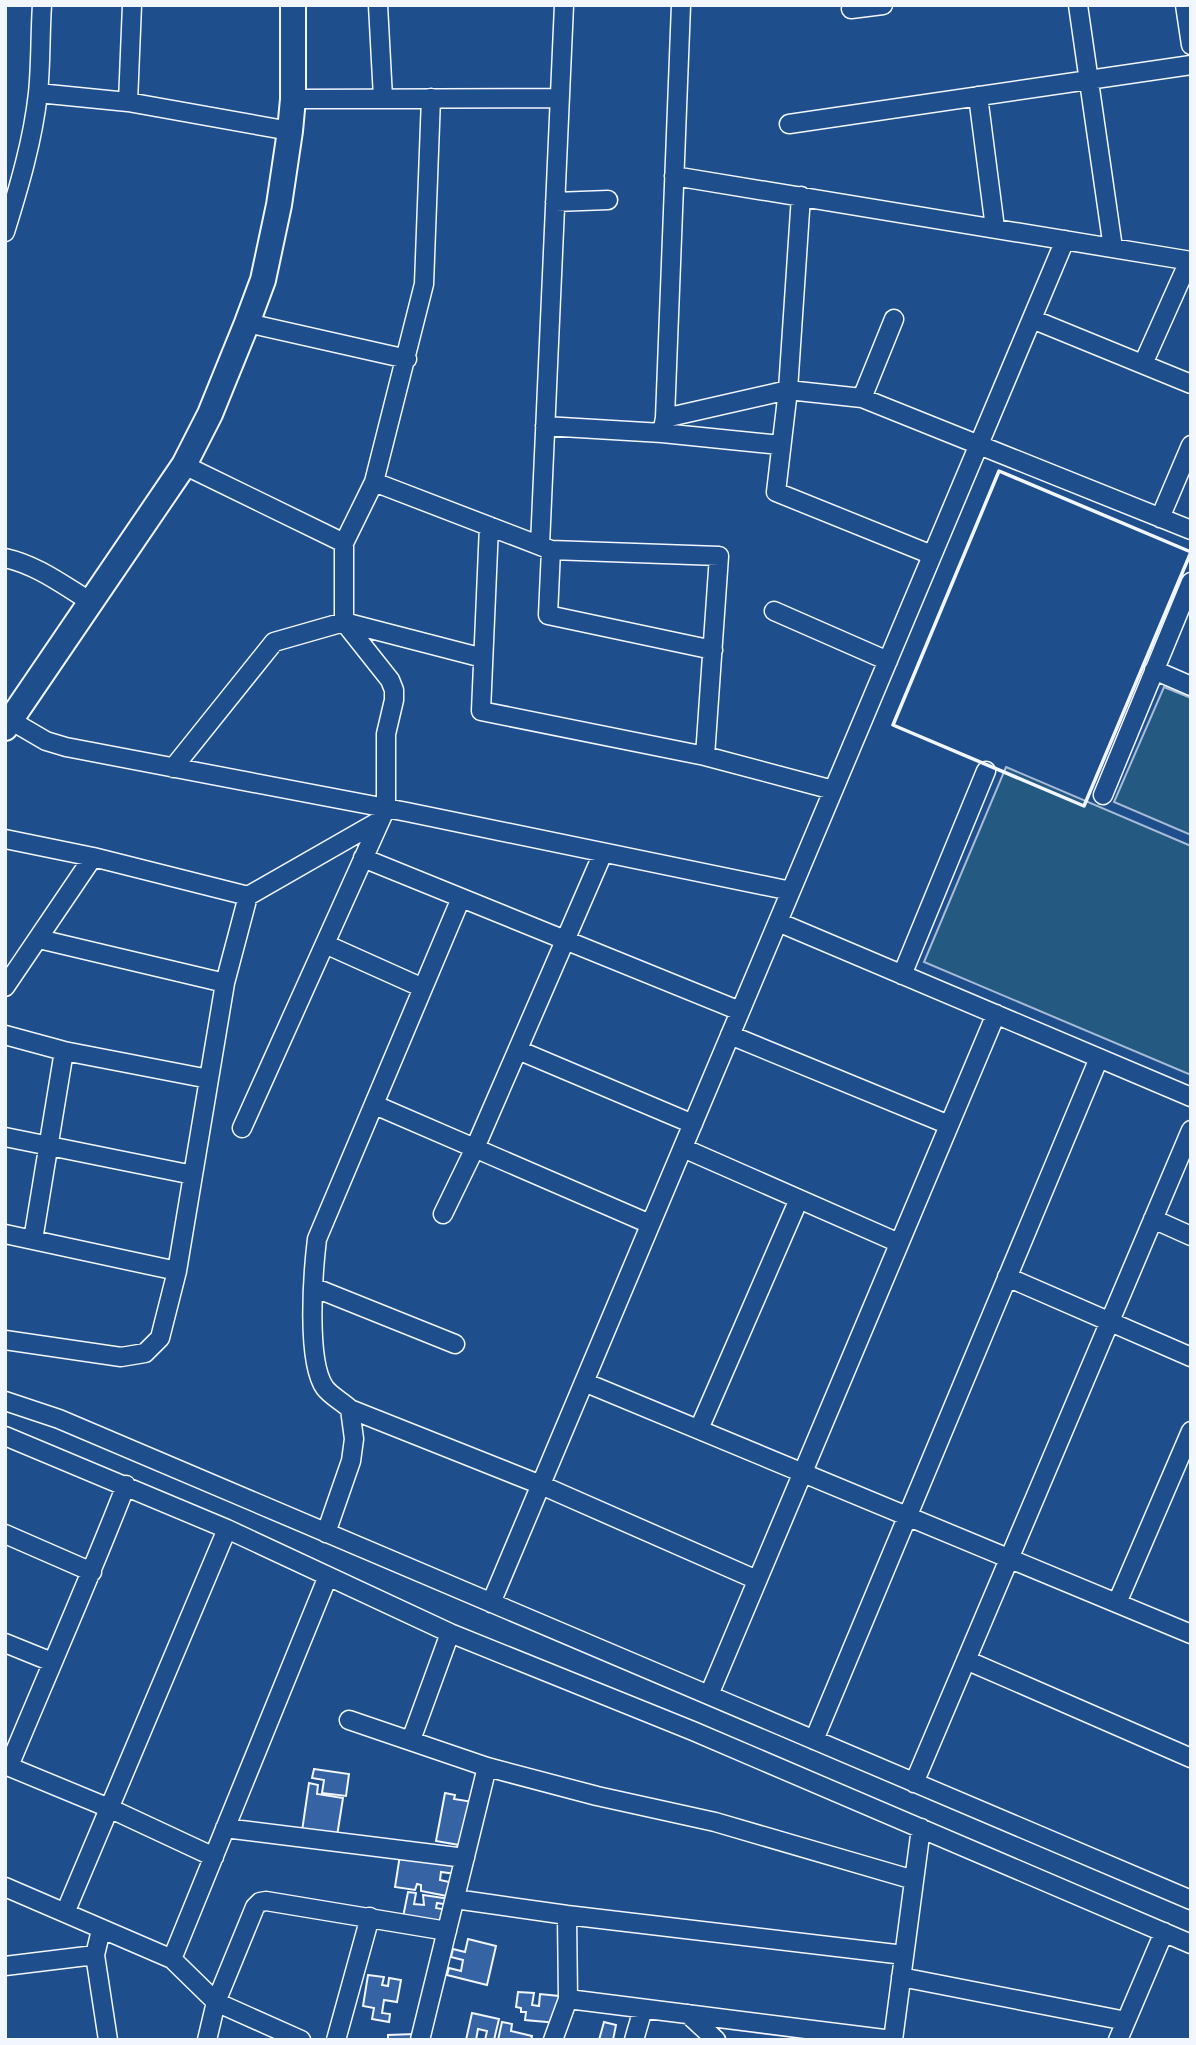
<svg xmlns="http://www.w3.org/2000/svg" width="1196" height="2045" viewBox="0 0 1196 2045" font-family="'Libre Baskerville',serif">
  <style>
    .green { fill: #245a82; stroke: #a8bbd7; stroke-width: 2 }
    .building { fill: #3563a3; stroke: #f2f6ff; stroke-width: 2 }
    .lines { fill: none; stroke-linecap: round; stroke-linejoin: round }
    .street-casing { stroke: #f2f6ff; stroke-width: 21 }
    .secondary-casing { stroke: #f2f6ff; stroke-width: 28 }
    .street { stroke: #1f4e8c; stroke-width: 18 }
    .secondary { stroke: #1f4e8c; stroke-width: 24 }
    .wall { stroke: #f2f6ff; stroke-width: 3.5 }
  </style>
  <rect width="100%" height="100%" fill="#1f4e8c"/>
  <path class="green" d="M 1164,687 L 1191,698 L 1191,835 L 1114,802 Z
    M 1006,767 L 1191,846 L 1191,1075 L 924,962 Z"/>
  <path class="building" d="M 314,1769 L 349,1774 L 346,1796 L 322,1793 L 324,1780 L 312,1778 Z
    M 309,1783 L 318,1785 L 317,1794 L 343,1798 L 337,1836 L 302,1831 Z
    M 445,1793 L 455,1795 L 454,1799 L 473,1802 L 465,1846 L 436,1841 Z
    M 400,1855 L 457,1865 L 455,1874 L 441,1872 L 440,1880 L 454,1883 L 452,1897 L 421,1891 L 421,1885 L 417,1884 L 415,1890 L 395,1887 Z
    M 408,1892 L 416,1893 L 414,1904 L 424,1905 L 423,1895 L 450,1899 L 449,1905 L 437,1903 L 436,1908 L 448,1910 L 445,1924 L 403,1917 Z
    M 468,1939 L 496,1946 L 487,1985 L 447,1975 L 449,1968 L 461,1971 L 463,1960 L 451,1957 L 453,1949 L 465,1952 Z
    M 368,1975 L 384,1977 L 382,1985 L 388,1986 L 389,1978 L 401,1980 L 397,2002 L 384,2000 L 382,2013 L 390,2014 L 389,2022 L 372,2019 L 374,2008 L 363,2006 Z
    M 518,1992 L 534,1993 L 532,2005 L 539,2006 L 540,1994 L 559,1996 L 557,2023 L 525,2020 L 526,2012 L 521,2012 L 521,2008 L 516,2007 Z
    M 472,2013 L 499,2019 L 494,2040 L 485,2040 L 487,2031 L 478,2029 L 476,2040 L 466,2040 Z
    M 502,2022 L 512,2024 L 511,2031 L 532,2036 L 531,2040 L 498,2040 Z
    M 604,2022 L 616,2025 L 613,2040 L 599,2040 Z
    M 415,2034 L 414,2040 L 388,2040 L 388,2035 Z"/>
  <g class="lines">
    <defs>
      <path id="street" d="M 378,5 L 383,98
        M 1078,5 L 1113,248
        M 1185,5 L 1191,45
        M 851,9 L 883,5
        M 38,93 L 128,102 L 290,131
        M 978,96 L 995,228
        M 293,99 L 560,98
        M 128,102 L 132,5
        M 789,124 L 1191,65
        M 674,176 L 1191,261
        M 801,196 L 788,390 L 776,492 L 932,555
        M 555,202 L 608,200
        M 5,232 C 19,187 33,140 38,93 C 41,64 40,34 42,5
        M 1032,319 L 1191,384
        M 247,323 L 407,359
        M 1143,364 L 1189,261
        M 862,398 L 894,319
        M 665,418 L 788,390 L 862,398 L 1191,530
        M 545,426 L 662,433 L 780,445
        M 662,433 L 665,418 L 681,5
        M 184,465 L 344,543
        M 374,482 L 551,550 L 719,556 L 705,756
        M 1160,518 L 1191,445
        M 489,526 L 481,711 L 705,756 L 833,790
        M 540,545 L 564,5
        M 551,550 L 548,615 L 713,650
        M 5,558 C 37,565 63,585 91,602
        M 774,611 L 888,661
        M 1154,670 L 1191,686
        M 5,717 L 46,741 L 66,747 L 407,812 L 791,891
        M 173,768 L 274,642 L 344,622 L 483,658
        M 1103,795 L 1191,582
        M 5,839 L 93,857 L 248,896 L 379,821
        M 363,858 L 740,1011
        M 461,898 L 317,1239 C 313,1272 306,1362 325,1388 C 331,1396 343,1402 350,1409 L 541,1485 L 757,1580
        M 778,922 L 1191,1097
        M 39,939 L 225,983
        M 325,944 L 423,988
        M 902,975 L 986,771
        M 5,987 L 93,857
        M 5,1035 L 64,1051 L 209,1079
        M 730,1035 L 949,1125
        M 518,1050 L 693,1124
        M 375,1105 L 650,1224
        M 242,1128 L 386,808 L 386,734 L 394,700 L 394,690 L 390,680 L 344,622 L 344,543 L 374,482 L 424,284 L 431,98
        M 5,1137 L 193,1175
        M 683,1148 L 899,1243
        M 443,1214 L 475,1148 L 603,853
        M 1153,1219 L 1191,1236
        M 5,1234 L 177,1271
        M 33,1240 L 64,1051
        M 1007,1277 L 1191,1357
        M 313,1287 L 455,1344
        M 5,1340 L 121,1357 L 145,1353 L 160,1338 L 177,1271 L 225,983 L 248,896
        M 584,1382 L 1191,1634
        M 5,1401 L 59,1419 L 1191,1900
        M 699,1429 L 799,1199
        M 5,1436 L 227,1529 L 450,1633 L 693,1731 L 1191,1944
        M 326,1533 L 351,1461 L 354,1439 L 350,1409
        M 5,1534 L 92,1572
        M 491,1603 L 1065,240
        M 1117,1603 L 1191,1431
        M 5,1643 L 52,1662
        M 966,1660 L 1191,1758
        M 709,1695 L 996,1014
        M 349,1720 L 487,1767 L 597,1796 L 715,1822 L 914,1880
        M 411,1740 L 450,1633
        M 814,1740 L 1099,1058
        M 5,1765 L 109,1808 L 214,1857
        M 9,1766 C 48,1672 89,1580 126,1485
        M 914,1783 L 1191,1130
        M 225,1828 L 465,1858
        M 5,1887 L 172,1959 L 216,2002 L 301,2040
        M 455,1899 L 567,1915 L 904,1955
        M 65,1913 L 227,1529
        M 101,1930 L 95,1955 L 108,2040
        M 172,1959 L 328,1576
        M 5,1966 L 95,1955
        M 901,1977 L 1126,2021
        M 568,1999 L 892,2040
        M 688,2014 L 716,2040
        M 207,2040 L 216,2002 L 255,1907 L 260,1902 L 266,1901 L 447,1931
        M 336,2040 L 370,1917
        M 420,2040 L 487,1767
        M 553,2040 L 568,1999 L 567,1915
        M 634,2040 L 643,2009
        M 893,2040 L 921,1828
        M 1118,2040 L 1164,1932"/>
      <path id="secondary" d="M 5,728 L 184,465 L 210,414 L 247,323 L 263,280 L 279,205 L 290,131 L 293,99 L 293,5"/>
    </defs>
    <use href="#street" class="street-casing"/>
    <use href="#secondary" class="secondary-casing"/>
    <use href="#street" class="street"/>
    <use href="#secondary" class="secondary"/>
    <path class="wall" d="M 1191,552 L 999,471 L 893,725 L 1084,806 L 1191,552"/>
  </g>
  <rect width="1196" height="2045" fill="none" stroke="#f2f6ff" stroke-width="14"/>
</svg>
